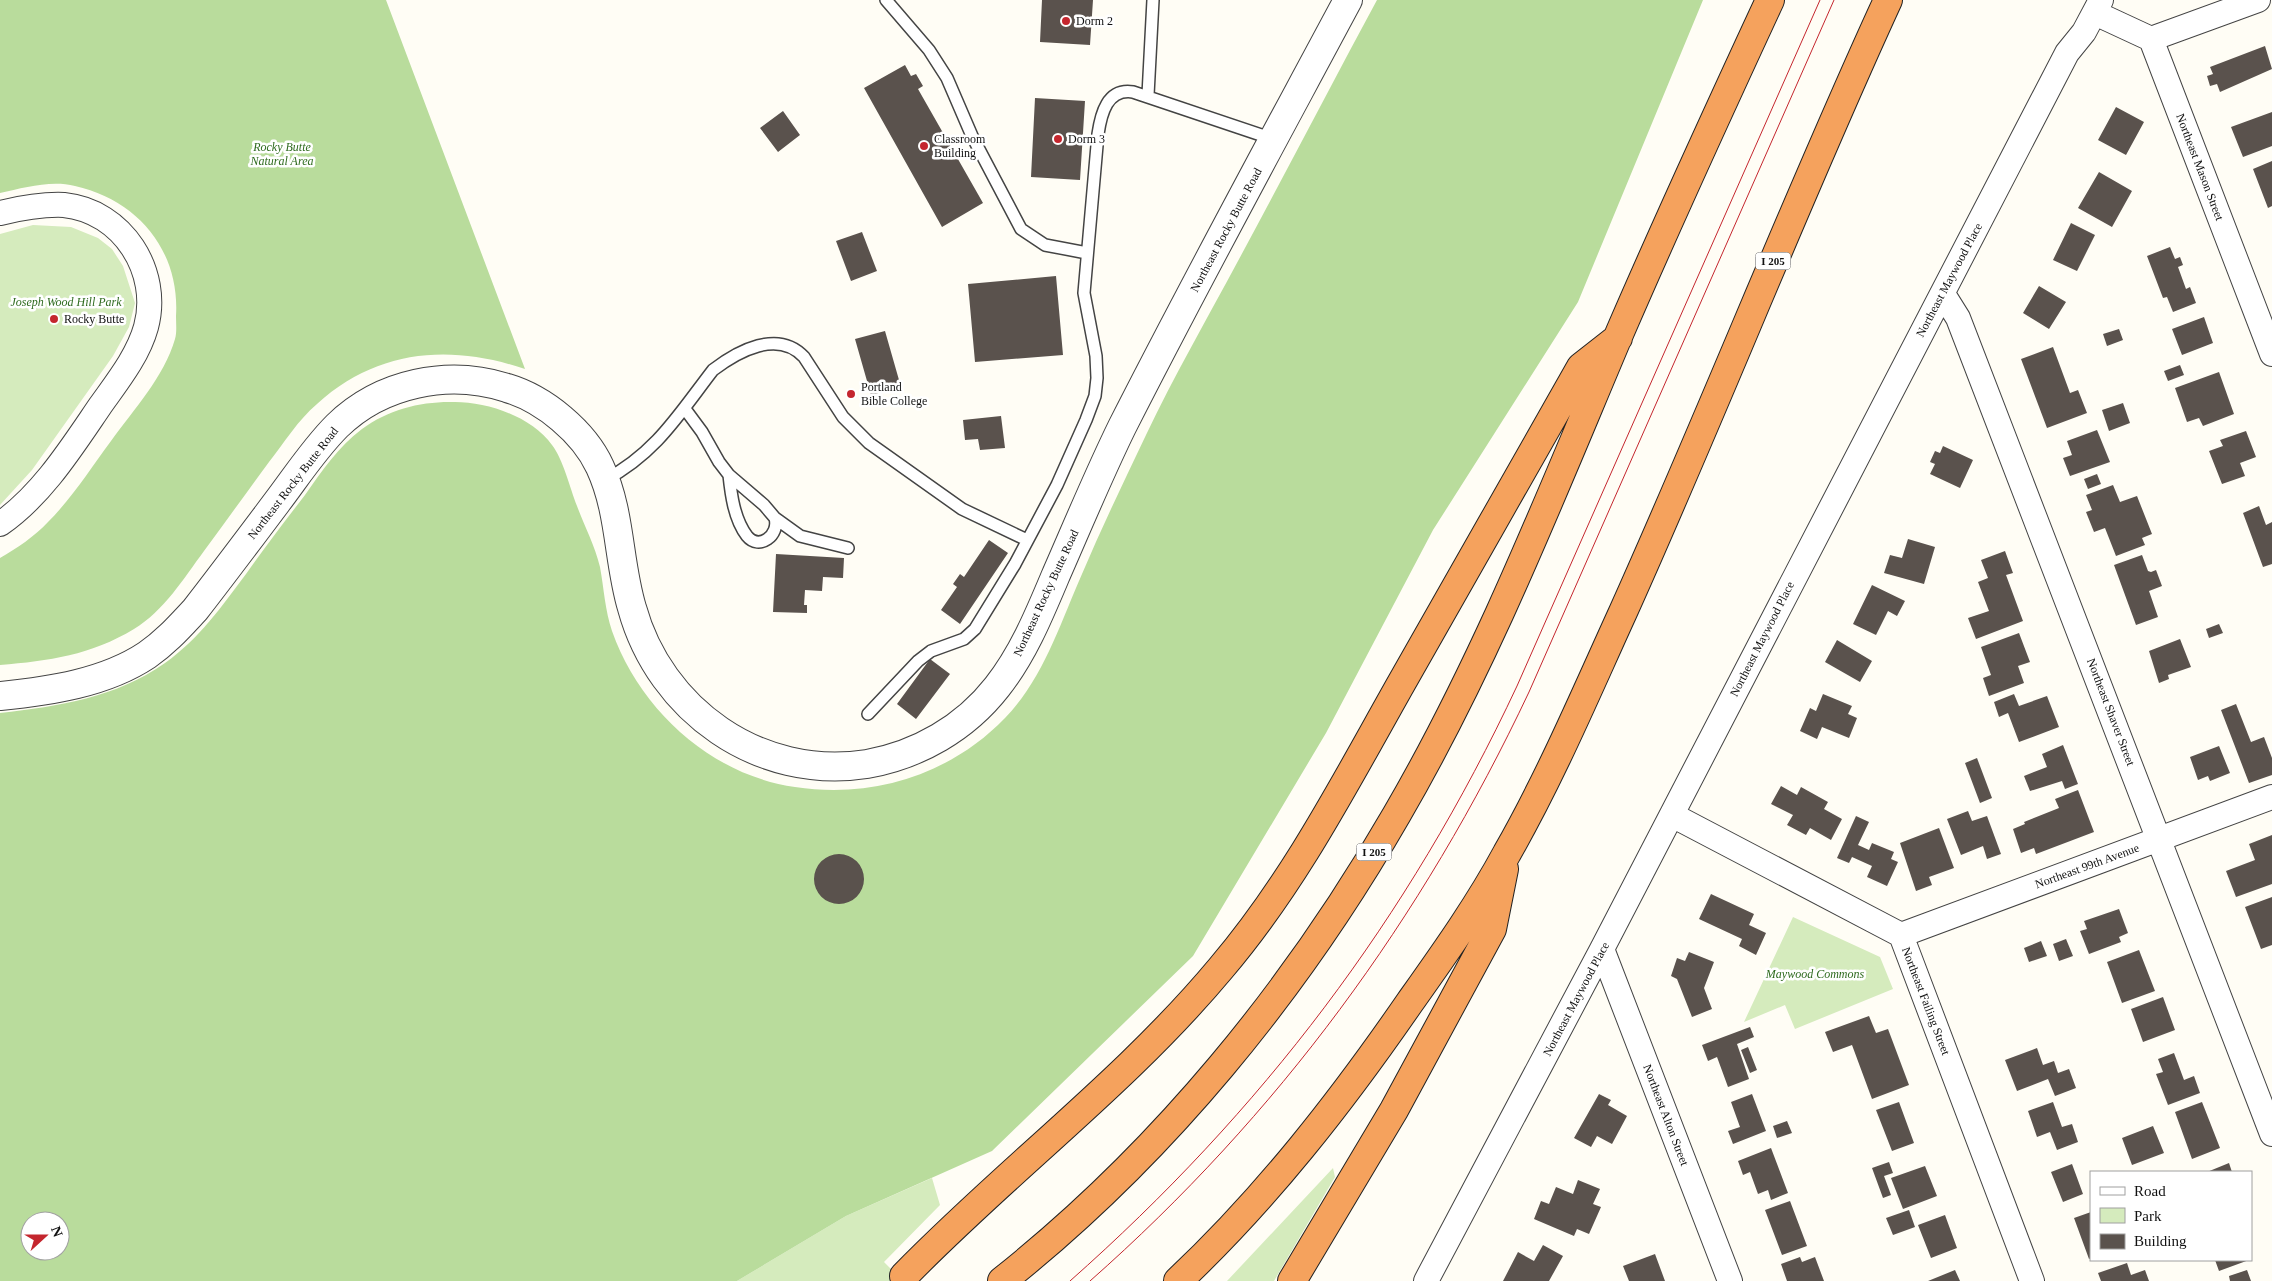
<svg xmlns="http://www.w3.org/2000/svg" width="2272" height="1281" viewBox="0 0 2272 1281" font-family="'Times New Roman',serif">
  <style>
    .green { fill: #d5ebbd }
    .forest { fill: #b9dc9c; fill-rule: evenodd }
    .building { fill: #5a524d }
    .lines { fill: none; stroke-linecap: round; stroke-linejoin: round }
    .service-casing { stroke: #444; stroke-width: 14 }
    .minor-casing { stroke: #444; stroke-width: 26 }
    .tertiary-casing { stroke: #444; stroke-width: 30 }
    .motorway-casing { stroke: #222; stroke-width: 30 }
    .service { stroke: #fff; stroke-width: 11 }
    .minor { stroke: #fff; stroke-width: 24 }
    .tertiary { stroke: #fff; stroke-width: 28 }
    .motorway { stroke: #f5a25d; stroke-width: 28 }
    .tram { stroke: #c4262e; stroke-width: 1 }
    .poi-dot { fill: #c4262e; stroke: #fff; stroke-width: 2 }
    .labels { text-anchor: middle; stroke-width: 5; stroke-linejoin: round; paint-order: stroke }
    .shield { fill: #fff; stroke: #585858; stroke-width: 1 }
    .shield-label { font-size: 11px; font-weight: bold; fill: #111 }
    .poi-label { font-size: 12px; fill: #111; stroke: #fff; text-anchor: start }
    .park-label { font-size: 12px; font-style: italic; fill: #2f6b1f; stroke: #fff }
    .street-label { font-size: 12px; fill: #111; stroke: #fff }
  </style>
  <rect width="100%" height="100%" fill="#fffdf5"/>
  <path class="green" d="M 33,225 L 71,227 L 98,238 L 112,249 L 123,266 L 135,303 L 129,327 L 113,356 L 32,470 L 0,505 L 0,234 Z
    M 1793,917 L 1880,957 L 1893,989 L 1795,1029 L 1785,1005 L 1744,1022 Z
    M 1333,1168 L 1335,1177 L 1274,1281 L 1227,1281 Z
    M 932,1178 L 940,1205 L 884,1262 L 903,1281 L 737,1281 L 846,1216 Z"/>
  <path class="forest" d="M 0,0 L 386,0 L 525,369 C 450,344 378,349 317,404 C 298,420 284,443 269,462 C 247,492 226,521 204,551 C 184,578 164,611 134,629 C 91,655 49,661 0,665 L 0,558 C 17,548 34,537 48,522 C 72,498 91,468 111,441 C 134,409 164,377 175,339 C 177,332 176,324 176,316 C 180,251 138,200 75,186 C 50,180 24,188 0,193 Z
    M 1377,0 L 1703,0 L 1578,302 L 1433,530 L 1326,733 L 1193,956 L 992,1151 L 846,1216 L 737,1281 L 0,1281 L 0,713 C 60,706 115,698 165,663 C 199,639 222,606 246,574 C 265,547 285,521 305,495 C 322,471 338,447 362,429 C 389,409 422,401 455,402 C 488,402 532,417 552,445 C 563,459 570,488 577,506 C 584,525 595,546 600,567 C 604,589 605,610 612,631 C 640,710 711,775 795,787 C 872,799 950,775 1005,718 C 1043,679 1060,624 1082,574 C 1102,527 1124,481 1146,435 C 1174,376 1207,319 1238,261 C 1285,174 1330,87 1377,0 ZM 30,1221 L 60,1221 L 60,1251 L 30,1251 Z"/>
  <path class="building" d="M 1042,0 L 1093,0 L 1090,45 L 1040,42 Z
    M 2265,46 L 2272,69 L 2220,92 L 2217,84 L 2210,86 L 2207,76 L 2213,74 L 2210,67 Z
    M 905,65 L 911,76 L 916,74 L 923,86 L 918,89 L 983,203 L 942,227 L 864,88 Z
    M 1035,98 L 1085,101 L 1080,180 L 1031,177 Z
    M 2116,107 L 2144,122 L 2126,155 L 2098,140 Z
    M 783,111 L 800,135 L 778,152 L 760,128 Z
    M 2272,112 L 2272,146 L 2243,157 L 2231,127 Z
    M 2272,161 L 2272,206 L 2268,208 L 2253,169 Z
    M 2099,172 L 2132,191 L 2112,227 L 2078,208 Z
    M 2071,223 L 2095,235 L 2077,271 L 2053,260 Z
    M 862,232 L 877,271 L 851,281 L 836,241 Z
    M 2170,247 L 2175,259 L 2180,257 L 2183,265 L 2178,267 L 2186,289 L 2190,287 L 2196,303 L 2173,312 L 2167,297 L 2163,298 L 2147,256 Z
    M 1056,276 L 1063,355 L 975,362 L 968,284 Z
    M 2039,286 L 2066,302 L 2049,329 L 2023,313 Z
    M 2204,317 L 2213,343 L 2182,355 L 2172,329 Z
    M 2119,329 L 2123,340 L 2107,346 L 2103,334 Z
    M 885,331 L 901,387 L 871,395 L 855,339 Z
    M 2053,347 L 2070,393 L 2078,390 L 2087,413 L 2047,428 L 2021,359 Z
    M 2180,365 L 2184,375 L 2168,381 L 2164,371 Z
    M 2219,372 L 2234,414 L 2203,426 L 2199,418 L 2187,422 L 2175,388 Z
    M 2123,403 L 2130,423 L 2109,431 L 2102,410 Z
    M 1001,416 L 1005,448 L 980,450 L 978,439 L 965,440 L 963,420 Z
    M 2097,430 L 2110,462 L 2070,476 L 2063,458 L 2072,455 L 2067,441 Z
    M 2246,431 L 2256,457 L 2240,463 L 2245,476 L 2222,484 L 2209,451 L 2223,446 L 2220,440 Z
    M 1943,446 L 1973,460 L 1960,488 L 1930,474 L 1935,464 L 1930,462 L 1935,451 L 1940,453 Z
    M 2097,474 L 2101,484 L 2088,489 L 2084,479 Z
    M 2113,485 L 2120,502 L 2137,496 L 2152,534 L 2142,538 L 2145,545 L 2116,556 L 2105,528 L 2094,532 L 2086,512 L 2092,510 L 2086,495 Z
    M 2259,506 L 2266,525 L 2272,522 L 2272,564 L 2263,567 L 2243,513 Z
    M 1908,539 L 1935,547 L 1924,584 L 1884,573 L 1890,555 L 1902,558 Z
    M 989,540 L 1008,553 L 960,624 L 941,610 L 957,587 L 953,584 L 960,574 L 964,577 Z
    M 2005,551 L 2013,573 L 2006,575 L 2023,621 L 1976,639 L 1968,618 L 1989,611 L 1978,582 L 1988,578 L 1981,560 Z
    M 776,554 L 844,558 L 843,578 L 823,577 L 822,591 L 805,590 L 804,605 L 807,605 L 807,613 L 773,612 Z
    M 2142,555 L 2148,571 L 2151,572 L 2156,570 L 2162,586 L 2149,591 L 2158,617 L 2136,625 L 2114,565 Z
    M 1872,585 L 1905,601 L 1897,616 L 1888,611 L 1876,635 L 1853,624 Z
    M 2219,624 L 2223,633 L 2209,638 L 2206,629 Z
    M 2019,633 L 2030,662 L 2018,666 L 2024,683 L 1989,696 L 1983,678 L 1991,675 L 1981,647 Z
    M 2180,639 L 2191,667 L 2168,675 L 2169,679 L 2159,683 L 2149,651 Z
    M 1837,640 L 1872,661 L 1860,682 L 1825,662 Z
    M 930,659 L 950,674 L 916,719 L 897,704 Z
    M 1823,694 L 1852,706 L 1848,714 L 1857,718 L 1849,738 L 1822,727 L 1817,739 L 1800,731 L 1810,708 L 1816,711 Z
    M 2014,694 L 2019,706 L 2047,696 L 2059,727 L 2019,742 L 2008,713 L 1999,717 L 1994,702 Z
    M 2236,704 L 2251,742 L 2264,737 L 2272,758 L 2272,775 L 2249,783 L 2221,710 Z
    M 2063,745 L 2078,784 L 2065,789 L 2062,781 L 2030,791 L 2024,776 L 2047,767 L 2042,754 Z
    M 2219,746 L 2230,773 L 2210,781 L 2208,776 L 2198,780 L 2190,757 Z
    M 1977,758 L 1992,798 L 1980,803 L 1965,763 Z
    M 1781,786 L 1797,795 L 1801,787 L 1828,802 L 1824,809 L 1842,819 L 1831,840 L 1810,828 L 1806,835 L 1787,825 L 1793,815 L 1771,804 Z
    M 2078,790 L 2094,832 L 2036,854 L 2034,848 L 2021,853 L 2013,829 L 2025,824 L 2024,822 L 2059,808 L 2055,799 Z
    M 1968,811 L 1972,821 L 1987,816 L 2001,854 L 1987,859 L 1983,846 L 1961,855 L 1947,819 Z
    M 1856,816 L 1869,822 L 1858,845 L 1869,850 L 1872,843 L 1894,852 L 1891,859 L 1898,862 L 1887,886 L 1867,877 L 1872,866 L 1852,857 L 1849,863 L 1837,858 Z
    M 1939,828 L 1954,868 L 1929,877 L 1932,885 L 1916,891 L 1900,843 Z
    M 2272,835 L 2272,884 L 2236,897 L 2226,871 L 2255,860 L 2249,844 Z
    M814 879a25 25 0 1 1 50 0a25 25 0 1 1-50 0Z
    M 1711,894 L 1754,914 L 1749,925 L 1766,933 L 1756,955 L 1739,946 L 1742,939 L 1699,919 Z
    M 2272,897 L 2272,945 L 2261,949 L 2245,907 Z
    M 2119,909 L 2128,933 L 2119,937 L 2121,942 L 2089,954 L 2080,931 L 2087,929 L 2084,921 Z
    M 2066,939 L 2073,956 L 2059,961 L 2053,944 Z
    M 2041,941 L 2047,956 L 2029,962 L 2024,948 Z
    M 2139,950 L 2155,991 L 2122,1003 L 2107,962 Z
    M 1689,952 L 1714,962 L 1704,988 L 1712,1009 L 1692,1017 L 1677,979 L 1671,976 L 1677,958 L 1685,961 Z
    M 2163,997 L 2175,1030 L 2143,1042 L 2131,1009 Z
    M 1869,1016 L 1876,1033 L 1888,1029 L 1909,1085 L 1872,1099 L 1852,1045 L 1833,1052 L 1825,1032 Z
    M 1750,1027 L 1754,1037 L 1737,1044 L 1749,1079 L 1728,1087 L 1717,1057 L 1708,1061 L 1702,1045 Z
    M 1748,1047 L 1757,1070 L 1750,1073 L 1741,1050 Z
    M 2037,1048 L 2043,1065 L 2054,1061 L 2058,1073 L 2069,1069 L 2076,1088 L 2055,1096 L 2048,1079 L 2017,1091 L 2005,1060 Z
    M 2174,1053 L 2184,1080 L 2194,1076 L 2200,1093 L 2168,1105 L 2156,1074 L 2163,1072 L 2158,1059 Z
    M 1599,1094 L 1611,1100 L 1608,1105 L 1627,1116 L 1612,1144 L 1597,1136 L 1591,1147 L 1574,1138 Z
    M 1752,1094 L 1766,1131 L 1733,1144 L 1728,1131 L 1740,1127 L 1731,1102 Z
    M 1899,1102 L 1914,1143 L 1892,1151 L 1876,1110 Z
    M 2053,1102 L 2062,1127 L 2072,1124 L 2078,1142 L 2057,1150 L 2050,1132 L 2037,1137 L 2028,1111 Z
    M 2202,1102 L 2220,1148 L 2192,1159 L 2175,1112 Z
    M 1787,1121 L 1792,1133 L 1777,1138 L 1773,1126 Z
    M 2153,1126 L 2164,1153 L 2132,1165 L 2122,1138 Z
    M 1771,1148 L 1788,1193 L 1771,1200 L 1768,1190 L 1758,1194 L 1750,1172 L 1743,1175 L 1738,1161 Z
    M 1889,1162 L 1893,1173 L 1884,1176 L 1891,1195 L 1883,1198 L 1872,1168 Z
    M 2229,1163 L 2232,1172 L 2207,1172 Z
    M 2072,1164 L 2083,1194 L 2063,1202 L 2051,1172 Z
    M 1925,1166 L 1937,1196 L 1903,1209 L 1891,1178 Z
    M 1578,1180 L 1600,1189 L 1593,1204 L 1601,1207 L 1589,1234 L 1577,1229 L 1574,1236 L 1534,1219 L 1541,1201 L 1549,1204 L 1556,1187 L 1573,1194 Z
    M 1790,1201 L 1807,1246 L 1782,1255 L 1765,1210 Z
    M 1909,1210 L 1915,1227 L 1893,1235 L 1886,1218 Z
    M 2091,1212 L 2091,1258 L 2089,1259 L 2074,1218 Z
    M 1945,1215 L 1957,1248 L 1931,1258 L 1918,1225 Z
    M 1543,1245 L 1563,1256 L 1549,1281 L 1503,1281 L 1518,1252 L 1534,1261 Z
    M 1655,1254 L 1665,1281 L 1629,1281 L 1623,1266 Z
    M 1800,1257 L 1802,1262 L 1815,1257 L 1824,1281 L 1787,1281 L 1781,1264 Z
    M 2215,1260 L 2249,1260 L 2219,1271 Z
    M 2127,1263 L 2131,1275 L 2145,1270 L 2149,1281 L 2101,1281 L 2098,1273 Z
    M 1955,1270 L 1960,1281 L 1928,1281 Z
    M 2247,1270 L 2251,1281 L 2230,1281 L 2229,1276 Z"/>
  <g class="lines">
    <defs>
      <path id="service" d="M 886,0 L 929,50 L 947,78 L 972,136 L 1021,229 L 1045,245 L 1087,253
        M 1148,95 L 1153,0
        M 685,409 L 702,432 L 719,462 L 729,475 L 764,505 L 775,518 L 800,536 L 848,548
        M 729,475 C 731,494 734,519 747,536 C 759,551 780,535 775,518
        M 605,480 C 656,453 679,414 713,370 C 738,351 778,329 804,357 L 843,417 L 869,443 L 962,509 L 1027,540
        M 868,714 L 918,661 L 931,651 L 964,639 L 975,629 L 1015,564 L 1057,485 L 1086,420 L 1095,396 L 1097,378 L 1096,356 L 1084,293 L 1098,134 C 1101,114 1107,88 1133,92 L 1273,139"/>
      <path id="minor" d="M 2095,13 L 2151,39 L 2272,354
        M 2151,39 L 2258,0
        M 0,213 C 21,208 42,204 64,205 C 123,211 161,272 146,327 C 138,356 117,382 100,406 C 72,447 42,495 0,524
        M 1943,294 L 1958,318 L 2272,1134
        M 1672,815 L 1901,935 L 2032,1281
        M 1901,935 L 2272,797
        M 1602,949 L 1730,1281
        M 1426,1281 L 1602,949 L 2067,53 L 2084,32 L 2101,0"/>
      <path id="tertiary" d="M 0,696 C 50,691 105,683 147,655 C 166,642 180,626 195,610 C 223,574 250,538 277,502 C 296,477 314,449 337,426 C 381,383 448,369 507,388 C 544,399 584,432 600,467 C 621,512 618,562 632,608 C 660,710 759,781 867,764 C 918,755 965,728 997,687 C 1023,654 1039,615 1055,577 C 1077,527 1098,476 1122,427 C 1195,283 1272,142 1348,0"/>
      <path id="motorway" d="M 904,1276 C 1007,1170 1126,1082 1221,968 C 1295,881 1346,781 1402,682 C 1461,577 1522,472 1581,367 L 1618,338
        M 1002,1281 C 1162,1154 1295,991 1397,814 C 1486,661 1551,495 1620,332 C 1668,221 1719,110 1770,0
        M 1178,1281 C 1267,1197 1341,1102 1410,1002 C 1444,954 1479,905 1507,853 C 1551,776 1586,693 1623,612 C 1714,410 1795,202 1888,0
        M 1292,1281 L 1394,1110 L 1492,929 L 1504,869"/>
    </defs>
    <use href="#service" class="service-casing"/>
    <use href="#minor" class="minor-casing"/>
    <use href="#tertiary" class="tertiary-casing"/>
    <use href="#motorway" class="motorway-casing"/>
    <use href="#service" class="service"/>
    <use href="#minor" class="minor"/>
    <use href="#tertiary" class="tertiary"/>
    <use href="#motorway" class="motorway"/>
    <path class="tram" d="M 1070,1281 C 1262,1111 1408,919 1517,686 L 1820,0
      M 1090,1281 C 1278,1115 1422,919 1529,692 L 1834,0"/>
  </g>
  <g class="poi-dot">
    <circle cx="1066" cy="21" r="5"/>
    <circle cx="1058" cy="139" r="5"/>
    <circle cx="924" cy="146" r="5"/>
    <circle cx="54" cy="319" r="5"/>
    <circle cx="851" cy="394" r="5"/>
  </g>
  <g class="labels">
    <g class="shield">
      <rect x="1755.5" y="252.5" width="35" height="17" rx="4"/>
      <rect x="1356.5" y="843.5" width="35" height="17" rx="4"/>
    </g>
    <g class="shield-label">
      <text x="1773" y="265">I 205</text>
      <text x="1374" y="856">I 205</text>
    </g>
    <g class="poi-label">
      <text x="1076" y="25">Dorm 2</text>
      <text x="934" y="143">Classroom<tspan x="934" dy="14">Building</tspan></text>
      <text x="1068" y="143">Dorm 3</text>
      <text x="64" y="323">Rocky Butte</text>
      <text x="861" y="391">Portland<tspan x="861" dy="14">Bible College</tspan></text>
    </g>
    <g class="park-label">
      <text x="282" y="151">Rocky Butte<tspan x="282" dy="14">Natural Area</tspan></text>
      <text x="66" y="306">Joseph Wood Hill Park</text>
      <text x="1815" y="978">Maywood Commons</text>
    </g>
    <g class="street-label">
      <text transform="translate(2200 167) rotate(69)" y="4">Northeast Mason Street</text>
      <text transform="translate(1226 230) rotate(-62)" y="4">Northeast Rocky Butte Road</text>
      <text transform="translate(1949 280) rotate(-62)" y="4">Northeast Maywood Place</text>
      <text transform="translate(293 483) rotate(-52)" y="4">Northeast Rocky Butte Road</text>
      <text transform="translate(1046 593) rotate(-65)" y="4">Northeast Rocky Butte Road</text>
      <text transform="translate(1762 639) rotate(-63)" y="4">Northeast Maywood Place</text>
      <text transform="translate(2111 712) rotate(69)" y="4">Northeast Shaver Street</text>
      <text transform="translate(2087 866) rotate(-20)" y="4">Northeast 99th Avenue</text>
      <text transform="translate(1576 999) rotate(-62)" y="4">Northeast Maywood Place</text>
      <text transform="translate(1926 1001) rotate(69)" y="4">Northeast Failing Street</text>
      <text transform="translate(1666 1115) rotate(69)" y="4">Northeast Alton Street</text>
    </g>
  </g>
  <rect x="2090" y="1171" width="162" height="90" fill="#ffffff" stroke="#a0a0a0"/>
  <rect x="2100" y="1187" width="25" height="8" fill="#ffffff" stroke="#a0a0a0"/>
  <text x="2134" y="1196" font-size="15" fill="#111111">Road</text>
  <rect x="2100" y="1208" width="25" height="15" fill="#d5ebbd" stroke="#a0a0a0"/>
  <text x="2134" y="1221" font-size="15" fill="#111111">Park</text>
  <rect x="2100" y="1234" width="25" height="15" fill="#5a524d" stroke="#a0a0a0"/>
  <text x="2134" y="1246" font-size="15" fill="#111111">Building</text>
  <g transform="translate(45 1236) rotate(69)"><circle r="24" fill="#ffffff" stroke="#a0a0a0"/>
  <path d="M0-4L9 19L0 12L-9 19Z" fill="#c4262e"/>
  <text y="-8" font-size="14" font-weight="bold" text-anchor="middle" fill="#111111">N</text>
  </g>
</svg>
